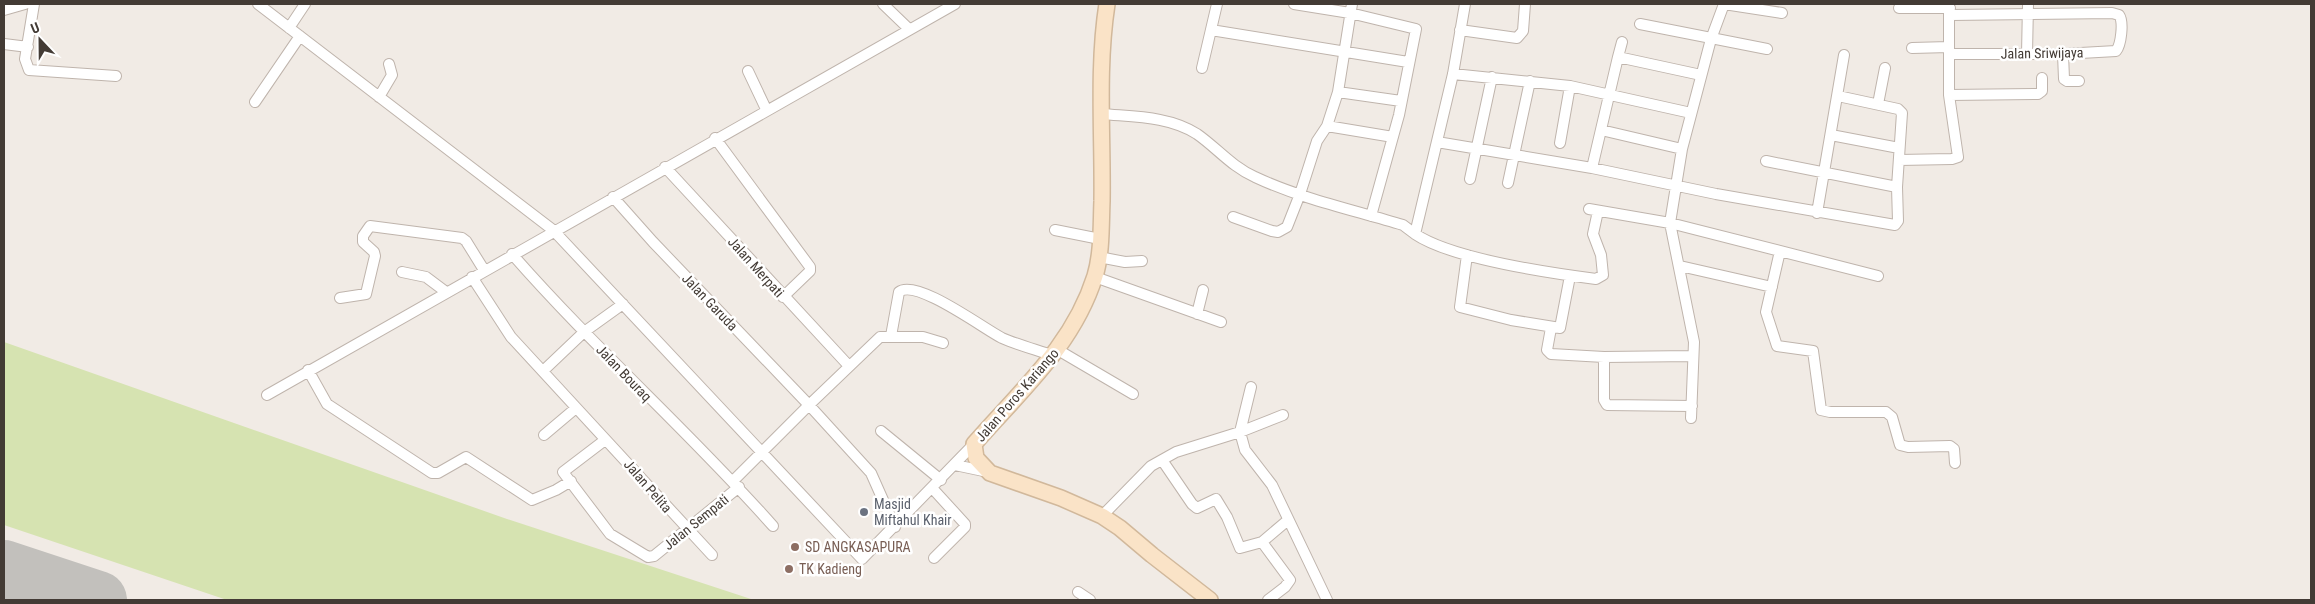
<svg xmlns="http://www.w3.org/2000/svg" width="2315" height="604" viewBox="0 0 2315 604" font-family="'Roboto Condensed',sans-serif">
  <style>
    .green { fill: #d6e3b1 }
    .lines { fill: none; stroke-linecap: round; stroke-linejoin: round }
    .runway { stroke: #c2c0bc; stroke-width: 58 }
    .minor-casing { stroke: #bfb4ac; stroke-width: 12 }
    .secondary-casing { stroke: #d1b89b; stroke-width: 18 }
    .minor { stroke: #fff; stroke-width: 10 }
    .secondary { stroke: #fae3c7; stroke-width: 15 }
    .worship-dot { fill: #6b7280; stroke: #fff; stroke-width: 2 }
    .education-dot { fill: #8d6e63; stroke: #fff; stroke-width: 2 }
    .labels { text-anchor: middle; stroke-width: 5; stroke-linejoin: round; paint-order: stroke }
    .street-label { font-size: 14px; fill: #433b35; stroke: #fff }
    .worship-label { font-size: 14px; fill: #5b616d; stroke: #fff; text-anchor: start }
    .education-label { font-size: 14px; fill: #785e54; stroke: #fff; text-anchor: start }
  </style>
  <rect width="100%" height="100%" fill="#f1ebe5"/>
  <path class="green" d="M 4,342 L 507,519 L 754,600 L 227,600 L 4,525 Z"/>
  <g class="lines">
    <path class="runway" d="M 4,569 L 98,600"/>
    <defs>
      <path id="minor" d="M 34,4 L 25,59 L 29,70 L 116,76
        M 258,4 L 553,230 L 862,559 L 974,444
        M 883,4 L 909,29
        M 1294,4 L 1350,13 L 1416,29 L 1399,115 L 1371,216
        M 1899,8 L 1950,8
        M 4,10 L 25,4
        M 1640,24 L 1767,49
        M 289,28 L 305,4
        M 1211,30 L 1408,62
        M 1460,30 L 1517,38 L 1523,31 L 1525,4
        M 4,44 L 28,47
        M 1912,48 L 1949,47
        M 1949,54 L 2063,54 L 2116,51 C 2121,45 2124,22 2119,15 L 2112,13 L 1950,15
        M 2027,54 L 2028,4
        M 2063,54 L 2064,79 L 2067,81 L 2079,81
        M 1618,57 L 1622,42
        M 1202,68 L 1217,4
        M 748,71 L 766,109
        M 1453,74 L 1570,86 L 1691,113
        M 1338,92 L 1401,101
        M 1949,95 L 2038,94 L 2042,91 L 2042,78
        M 379,97 L 392,75 L 389,64
        M 255,102 L 300,36
        M 1878,104 L 1885,68
        M 1102,114 C 1134,117 1169,116 1197,134 C 1217,148 1232,167 1255,177 C 1302,199 1354,210 1403,225 L 1415,234 L 1453,74 L 1465,4
        M 1327,126 L 1393,137
        M 1601,130 L 1682,149
        M 1831,135 L 1899,148
        M 715,138 L 810,267 L 810,271 L 783,297
        M 1437,142 L 1592,168 L 1716,194 L 1895,225 L 1898,221 L 1897,187 L 1902,113 L 1898,109 L 1838,96
        M 1560,143 L 1570,86
        M 1899,160 L 1952,159 L 1958,157 L 1949,95 L 1949,4
        M 1766,161 L 1897,187
        M 665,167 L 849,366
        M 1592,168 L 1618,57 L 1701,75
        M 1470,179 L 1492,77
        M 1508,183 L 1530,81
        M 613,197 L 653,242 L 809,405 L 733,481
        M 1589,209 L 1670,223 L 1878,276
        M 1817,213 L 1844,55
        M 1233,217 L 1272,231 L 1278,232 L 1287,227 L 1300,194 L 1317,141 L 1327,126 L 1338,92 L 1352,4
        M 1055,230 L 1100,239
        M 1415,234 C 1452,259 1550,273 1596,279 L 1603,275 L 1601,255 L 1593,234 L 1598,211
        M 1780,251 L 1766,312 L 1777,346 L 1813,351 L 1821,410 L 1830,412 L 1886,412 L 1892,417 L 1900,445 L 1908,447 L 1950,446 L 1954,449 L 1955,463
        M 512,254 C 595,349 690,432 773,526
        M 1467,255 L 1460,307 L 1511,320 L 1560,328 L 1570,276
        M 1099,257 L 1125,262 L 1142,261
        M 1680,266 L 1772,287
        M 402,272 L 426,277 L 446,292
        M 472,277 L 511,337 L 712,555
        M 1095,277 L 1221,322
        M 340,298 L 366,294 L 375,256 L 374,252 L 363,242 L 363,236 L 370,226 L 462,238 L 466,241 L 484,270
        M 1197,314 L 1203,290
        M 1551,328 L 1547,350 L 1551,354 L 1604,357 L 1693,356
        M 891,336 L 899,292 C 916,278 984,329 1002,338 C 1018,345 1037,350 1054,356
        M 1058,350 L 1133,394
        M 1604,357 L 1604,400 L 1607,405 L 1692,406
        M 308,370 L 327,404 L 432,473 L 438,473 L 466,457 L 532,500 L 556,490 L 571,481
        M 543,371 L 584,332 L 623,304
        M 1251,387 L 1240,432 L 1283,415
        M 267,395 L 955,4
        M 1691,418 L 1694,342 L 1670,223 L 1682,149 L 1711,39 L 1724,4 L 1782,13
        M 881,431 L 941,480
        M 544,435 L 576,408
        M 605,440 L 563,472 L 610,534 L 648,557 L 654,556 L 739,487
        M 1162,460 L 1192,504 L 1197,508 L 1216,499 L 1227,517 L 1240,548 L 1262,542
        M 955,465 L 988,472
        M 933,489 L 965,524 L 965,527 L 934,558
        M 1102,516 L 1151,466 L 1176,452 L 1240,432 L 1245,450 L 1272,485 L 1327,600
        M 895,527 L 871,473 L 809,405 L 880,337 L 923,337 L 943,343
        M 1078,592 L 1090,600
        M 1268,600 L 1285,587 L 1290,580 L 1262,542 L 1288,520"/>
      <path id="secondary" d="M 1107,4 C 1097,68 1103,136 1102,201 C 1101,225 1102,253 1095,276 C 1073,346 1020,391 974,444 L 976,458 L 990,473 L 1061,498 L 1102,516 L 1120,528 L 1152,555 L 1210,600"/>
    </defs>
    <use href="#minor" class="minor-casing"/>
    <use href="#secondary" class="secondary-casing"/>
    <use href="#minor" class="minor"/>
    <use href="#secondary" class="secondary"/>
  </g>
  <circle class="worship-dot" cx="864" cy="512" r="5"/>
  <g class="education-dot">
    <circle cx="795" cy="547" r="5"/>
    <circle cx="789" cy="569" r="5"/>
  </g>
  <g class="labels">
    <g class="street-label">
      <text transform="translate(2042 53) rotate(-1)" y="5">Jalan Sriwijaya</text>
      <text transform="translate(756 267) rotate(48)" y="5">Jalan Merpati</text>
      <text transform="translate(710 302) rotate(46)" y="5">Jalan Garuda</text>
      <text transform="translate(624 373) rotate(46)" y="5">Jalan Bouraq</text>
      <text transform="translate(1017 395) rotate(-49)" y="5">Jalan Poros Kariango</text>
      <text transform="translate(648 486) rotate(49)" y="5">Jalan Pelita</text>
      <text transform="translate(696 522) rotate(-39)" y="5">Jalan Sempati</text>
    </g>
    <g class="worship-label">
      <text x="874" y="509">Masjid<tspan x="874" dy="16">Miftahul Khair</tspan></text>
    </g>
    <g class="education-label">
      <text x="805" y="552">SD ANGKASAPURA</text>
      <text x="799" y="574">TK Kadieng</text>
    </g>
  </g>
  <rect width="2315" height="604" fill="none" stroke="#433b35" stroke-width="10"/>
  <g transform="translate(40 40) rotate(338)" stroke="#ffffff" stroke-width="4" paint-order="stroke">
  <path d="M0-4L9 19L0 12L-9 19Z" fill="#433b35"/>
  <text y="-8" font-size="14" font-weight="bold" text-anchor="middle" fill="#433b35">U</text>
  </g>
</svg>
